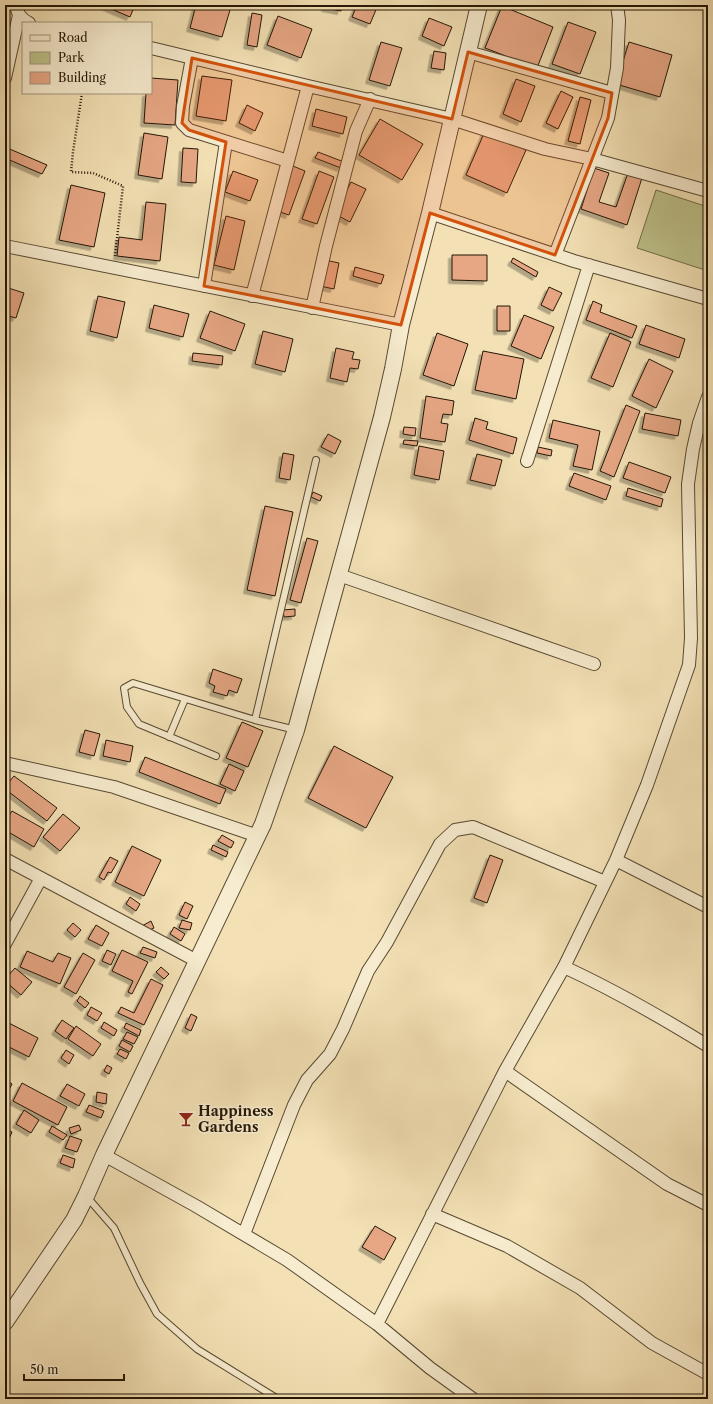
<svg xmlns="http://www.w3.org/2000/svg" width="713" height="1404" viewBox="0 0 713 1404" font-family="'Libre Caslon Text',serif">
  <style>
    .green { fill: #bec28b; stroke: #706c48 }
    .building { fill: #e7a785; stroke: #231605; filter: url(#shadow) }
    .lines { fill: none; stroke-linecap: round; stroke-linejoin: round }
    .service-casing { stroke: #574931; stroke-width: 8 }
    .minor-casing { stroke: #574931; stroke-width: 14 }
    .tertiary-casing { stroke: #574931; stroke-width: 18 }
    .path { stroke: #231605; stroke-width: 2.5; stroke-dasharray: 1 2; stroke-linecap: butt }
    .service { stroke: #f7eccf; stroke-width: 6 }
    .minor { stroke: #f7eccf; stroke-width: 12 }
    .tertiary { stroke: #f7eccf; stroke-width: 16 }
    .marked { fill: #d4520b; fill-opacity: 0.2; stroke: #d4520b; stroke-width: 3; stroke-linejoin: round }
    .labels { text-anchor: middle; stroke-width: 3; stroke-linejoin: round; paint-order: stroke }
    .poi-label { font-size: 14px; font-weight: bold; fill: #231605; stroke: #f7eccf; text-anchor: start }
  </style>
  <defs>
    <filter id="shadow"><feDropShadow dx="-3.5" dy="3.5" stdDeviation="0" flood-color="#0004"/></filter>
  </defs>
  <rect width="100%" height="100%" fill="#f3e1b5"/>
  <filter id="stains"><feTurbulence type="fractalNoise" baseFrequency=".005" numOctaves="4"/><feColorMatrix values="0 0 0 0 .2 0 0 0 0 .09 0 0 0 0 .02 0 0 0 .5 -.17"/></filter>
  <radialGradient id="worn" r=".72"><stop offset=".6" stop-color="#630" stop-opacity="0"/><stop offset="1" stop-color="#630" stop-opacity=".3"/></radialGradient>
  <path class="green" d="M 656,190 L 708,207 L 708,271 L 637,248 Z"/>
  <path class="building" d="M 102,5 L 135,5 L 130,17 Z
    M 196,5 L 212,5 L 230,10 L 222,37 L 190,28 Z
    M 325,5 L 342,5 L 341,11 L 325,8 Z
    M 357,5 L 378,5 L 370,24 L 352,17 Z
    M 502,6 L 553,27 L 537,68 L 485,48 Z
    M 252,13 L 262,15 L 257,47 L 247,45 Z
    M 278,16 L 312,29 L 301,58 L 267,45 Z
    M 429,18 L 452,27 L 444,46 L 422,36 Z
    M 568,22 L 596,32 L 580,74 L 552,64 Z
    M 381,42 L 402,48 L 390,86 L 369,80 Z
    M 629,42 L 672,55 L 660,97 L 616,84 Z
    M 434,51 L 446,53 L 444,70 L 431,68 Z
    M 202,76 L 232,80 L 226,121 L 196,116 Z
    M 151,78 L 178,80 L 175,125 L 144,123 L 146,93 L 151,93 Z
    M 516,79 L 535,86 L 521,122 L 503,114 Z
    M 561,91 L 573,97 L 558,129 L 546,123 Z
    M 580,97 L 591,100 L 580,144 L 568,141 Z
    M 247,105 L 263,113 L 255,131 L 239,123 Z
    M 316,109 L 347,117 L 343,134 L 312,126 Z
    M 380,119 L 423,144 L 402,180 L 359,155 Z
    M 485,131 L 526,150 L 507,193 L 466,175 Z
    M 144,133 L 168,137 L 162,179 L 138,175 Z
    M 5,147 L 47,165 L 42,174 L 5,158 Z
    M 183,148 L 198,149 L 196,183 L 181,182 Z
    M 318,152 L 344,162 L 341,168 L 315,158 Z
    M 293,166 L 305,171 L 289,215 L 277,211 Z
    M 594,168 L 609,173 L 599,202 L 616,207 L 628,173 L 642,178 L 627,225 L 581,209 Z
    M 233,171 L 258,180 L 250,201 L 225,192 Z
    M 319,171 L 334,177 L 317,224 L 302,219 Z
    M 351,182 L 366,189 L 350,222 L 335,214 Z
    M 71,185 L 105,193 L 94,247 L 59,240 Z
    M 146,202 L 166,204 L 160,261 L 117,256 L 119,237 L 142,240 Z
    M 226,216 L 245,221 L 234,270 L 214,265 Z
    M 452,255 L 487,255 L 487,281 L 452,280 Z
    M 513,258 L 538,272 L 536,277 L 511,262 Z
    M 325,260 L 339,263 L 334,289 L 320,286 Z
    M 355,267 L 384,275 L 381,284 L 353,276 Z
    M 5,287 L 24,293 L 16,318 L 5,315 Z
    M 549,287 L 562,293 L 553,311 L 541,305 Z
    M 98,296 L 125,302 L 117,338 L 90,331 Z
    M 593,301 L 602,305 L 600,312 L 637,326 L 632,338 L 586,320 Z
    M 154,305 L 189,314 L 183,337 L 149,328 Z
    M 497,306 L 510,306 L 510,331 L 497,331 Z
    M 210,311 L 245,324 L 235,351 L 200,338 Z
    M 524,315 L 554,327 L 541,359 L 511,346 Z
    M 646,325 L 685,339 L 679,358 L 639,344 Z
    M 263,331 L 293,339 L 285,372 L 255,364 Z
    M 437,333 L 468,344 L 454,386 L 423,375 Z
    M 610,333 L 631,342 L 613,387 L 591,378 Z
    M 336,348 L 354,352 L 352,359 L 360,360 L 358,369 L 350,368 L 347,382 L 330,378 Z
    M 483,351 L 524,359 L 516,399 L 475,390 Z
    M 193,353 L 223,356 L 222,365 L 192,361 Z
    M 649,359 L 673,371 L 656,408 L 632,396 Z
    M 426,396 L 454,401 L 452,415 L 443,414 L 441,423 L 448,424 L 445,442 L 420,438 Z
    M 626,405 L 640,411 L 614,477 L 600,471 Z
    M 645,413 L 681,420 L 678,436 L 642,429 Z
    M 475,418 L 488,422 L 486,429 L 517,438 L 513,454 L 469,440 Z
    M 553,420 L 600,431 L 592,470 L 573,466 L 578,445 L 549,438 Z
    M 404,427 L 416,428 L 415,436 L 403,434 Z
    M 328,434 L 341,441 L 335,454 L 321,447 Z
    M 404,440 L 418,441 L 417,446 L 403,444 Z
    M 419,446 L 444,451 L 439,480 L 414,475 Z
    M 538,447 L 552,450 L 551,456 L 537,453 Z
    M 283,453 L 294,455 L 290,480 L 279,478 Z
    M 477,454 L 502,460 L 495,486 L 470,480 Z
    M 629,462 L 671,477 L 665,493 L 623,478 Z
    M 574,473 L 611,486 L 606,500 L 569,486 Z
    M 628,488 L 663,499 L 661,507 L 626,496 Z
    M 313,492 L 322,496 L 320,501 L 311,497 Z
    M 265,506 L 293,512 L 275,596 L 247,590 Z
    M 307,538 L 318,541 L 301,603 L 290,600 Z
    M 295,609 L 295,616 L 284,617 L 283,610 Z
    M 213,669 L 242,679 L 237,693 L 229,690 L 227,696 L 213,692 L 215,686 L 209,683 Z
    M 242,722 L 263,731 L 248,767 L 226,758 Z
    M 85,730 L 100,734 L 94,756 L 79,752 Z
    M 106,740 L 133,746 L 130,762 L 103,756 Z
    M 334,746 L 393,777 L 366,828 L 308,798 Z
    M 145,757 L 226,789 L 220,804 L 139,772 Z
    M 229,764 L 244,771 L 235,791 L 220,784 Z
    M 14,776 L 57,808 L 47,821 L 5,789 L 5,787 Z
    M 12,811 L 44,829 L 34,847 L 5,830 L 5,822 Z
    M 63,814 L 80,828 L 60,851 L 43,837 Z
    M 222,835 L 234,842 L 231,848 L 218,841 Z
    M 213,845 L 228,852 L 226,857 L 211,850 Z
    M 132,846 L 161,860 L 144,896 L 115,882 Z
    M 490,855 L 503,860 L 487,903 L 474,898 Z
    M 110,857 L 118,861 L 111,873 L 108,872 L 104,880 L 99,877 Z
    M 130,897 L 140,904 L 136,911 L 126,904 Z
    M 185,902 L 193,906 L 187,919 L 179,915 Z
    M 182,920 L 192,923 L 190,930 L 179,928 Z
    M 151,921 L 154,928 L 145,932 L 142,926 Z
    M 73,923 L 81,930 L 75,937 L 67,930 Z
    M 96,925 L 109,933 L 102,946 L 88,939 Z
    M 174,927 L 185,934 L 181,941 L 170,934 Z
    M 143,947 L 157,952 L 155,958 L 140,953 Z
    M 107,950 L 116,954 L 111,965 L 102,961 Z
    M 122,950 L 148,962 L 132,994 L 128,992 L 133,981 L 112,971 Z
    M 27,951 L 53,962 L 58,953 L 71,958 L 60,984 L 20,967 Z
    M 83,953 L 95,960 L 76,994 L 64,987 Z
    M 161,967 L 169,974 L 164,979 L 156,972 Z
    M 15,968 L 32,982 L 21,995 L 5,981 L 5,979 Z
    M 151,979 L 163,985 L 144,1025 L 118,1013 L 121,1007 L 134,1013 Z
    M 80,996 L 89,1003 L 85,1008 L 77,1001 Z
    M 91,1007 L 102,1013 L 97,1021 L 87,1015 Z
    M 191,1014 L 197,1017 L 191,1031 L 185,1028 Z
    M 62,1020 L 74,1028 L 66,1039 L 55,1031 Z
    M 5,1021 L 38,1038 L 29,1057 L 5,1045 Z
    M 104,1022 L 117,1030 L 114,1036 L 101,1028 Z
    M 126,1023 L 141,1030 L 139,1036 L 124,1028 Z
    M 76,1026 L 101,1044 L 93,1056 L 68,1039 Z
    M 127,1032 L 138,1037 L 134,1044 L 123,1039 Z
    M 122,1040 L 133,1046 L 130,1052 L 119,1046 Z
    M 120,1049 L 129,1053 L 126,1059 L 117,1054 Z
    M 66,1050 L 74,1055 L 69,1064 L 61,1058 Z
    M 107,1065 L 112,1068 L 109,1074 L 104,1071 Z
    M 5,1080 L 12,1084 L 5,1097 Z
    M 22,1083 L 67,1107 L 58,1125 L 13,1101 Z
    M 67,1084 L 85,1094 L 79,1106 L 60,1096 Z
    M 97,1092 L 107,1094 L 106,1104 L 96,1102 Z
    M 89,1105 L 104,1111 L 101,1118 L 86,1112 Z
    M 24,1110 L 39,1120 L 31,1133 L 16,1124 Z
    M 79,1125 L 81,1130 L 71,1134 L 69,1128 Z
    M 52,1126 L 67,1135 L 63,1140 L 49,1132 Z
    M 5,1130 L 12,1132 L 5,1148 Z
    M 70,1136 L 82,1140 L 77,1152 L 65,1148 Z
    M 63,1155 L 75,1159 L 73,1168 L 60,1163 Z
    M 375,1226 L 396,1238 L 384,1260 L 362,1247 Z"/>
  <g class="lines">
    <defs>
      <path id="service" d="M 255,720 L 316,460
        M 169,737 L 185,699
        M 216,756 L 139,724 L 127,707 L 124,688 L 133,683 L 255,720 L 296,730
        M 87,1197 L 114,1228 L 140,1283 L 157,1314 L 197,1349 L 278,1399"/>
      <path id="minor" d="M 17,5 C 16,13 22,20 29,23
        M 151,48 L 308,86 L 452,119 L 545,149 L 592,159 L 708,191
        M 468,52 L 612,93
        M 192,58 L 183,106 L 182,123 L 189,130 L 288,161
        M 5,78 L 19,15
        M 430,213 L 574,261 L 708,299
        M 5,246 L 401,325
        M 555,255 L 608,118 L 617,68 L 619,20 L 617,5
        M 204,286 L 226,142
        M 252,296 L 308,86
        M 312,308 L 326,246 L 356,131 L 370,99
        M 527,461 L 589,265
        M 339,575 L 594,664
        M 5,763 L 114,787 L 258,836
        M 5,859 L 197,961
        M 616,860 L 708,907
        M 5,944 L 41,878
        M 564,967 C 614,990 661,1017 708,1046
        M 505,1071 L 667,1184 L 708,1205
        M 104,1155 L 196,1206 L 287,1260 L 377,1324 L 505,1071 L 564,967 L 616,860 L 647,785 L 689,665 L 691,638 L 688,484 L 693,449 L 699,423 L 708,397
        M 432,1214 L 507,1246 L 580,1288 L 652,1343 L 708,1374
        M 244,1234 L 294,1105 L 307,1080 L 330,1054 L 343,1029 L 368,971 L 387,942 L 440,844 L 455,830 L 473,827 L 605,882
        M 377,1324 L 430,1368 L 473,1399"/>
      <path id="tertiary" d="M 5,1322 L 74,1220 L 86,1196 L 104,1155 L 263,824 L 296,730 L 382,417 L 393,369 L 401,325 L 430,213 L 479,5"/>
    </defs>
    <use href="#service" class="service-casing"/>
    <use href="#minor" class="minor-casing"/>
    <use href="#tertiary" class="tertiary-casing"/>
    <path class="path" d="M 82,93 L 73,152 L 71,172 L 93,173 L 123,186 L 115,256"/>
    <use href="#service" class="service"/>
    <use href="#minor" class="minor"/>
    <use href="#tertiary" class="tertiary"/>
  </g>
  <path class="marked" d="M 468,52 L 612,93 L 608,118 L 555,255 L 430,213 L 401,325 L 204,286 L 226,142 L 189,130 L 182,123 L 192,58 L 452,119 Z"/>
  <defs>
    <symbol id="bar-bare" viewBox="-9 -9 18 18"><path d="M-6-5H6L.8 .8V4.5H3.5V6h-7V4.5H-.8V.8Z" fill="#8f2418" stroke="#f7eccf" stroke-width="2.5" paint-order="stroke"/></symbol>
  </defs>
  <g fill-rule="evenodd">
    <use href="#bar-bare" x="175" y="1108" width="22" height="22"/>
  </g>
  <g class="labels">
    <g class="poi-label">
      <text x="198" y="1116">Happiness<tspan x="198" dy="16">Gardens</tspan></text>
    </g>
  </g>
  <rect width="713" height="1404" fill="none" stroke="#f3e1b5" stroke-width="20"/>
  <rect x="6" y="6" width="701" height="1392" fill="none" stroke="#231605" stroke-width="2"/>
  <rect x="10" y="10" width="693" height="1384" fill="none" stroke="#231605"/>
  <rect x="22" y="22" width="130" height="72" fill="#f7eccf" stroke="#a2967e"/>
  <rect x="30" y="35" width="20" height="6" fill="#f7eccf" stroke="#a2967e"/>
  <text x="58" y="42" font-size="12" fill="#231605">Road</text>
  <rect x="30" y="52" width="20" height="12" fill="#bec28b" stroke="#a2967e"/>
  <text x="58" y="62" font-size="12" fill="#231605">Park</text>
  <rect x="30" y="72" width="20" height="12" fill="#e7a785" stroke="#a2967e"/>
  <text x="58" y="82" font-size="12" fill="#231605">Building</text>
  <path d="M24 1374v6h100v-6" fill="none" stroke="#231605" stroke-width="2"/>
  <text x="30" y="1374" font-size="12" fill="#231605" stroke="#f7eccf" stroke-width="3" paint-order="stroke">50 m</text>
  <rect width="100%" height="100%" filter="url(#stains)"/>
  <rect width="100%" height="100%" fill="url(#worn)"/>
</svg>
